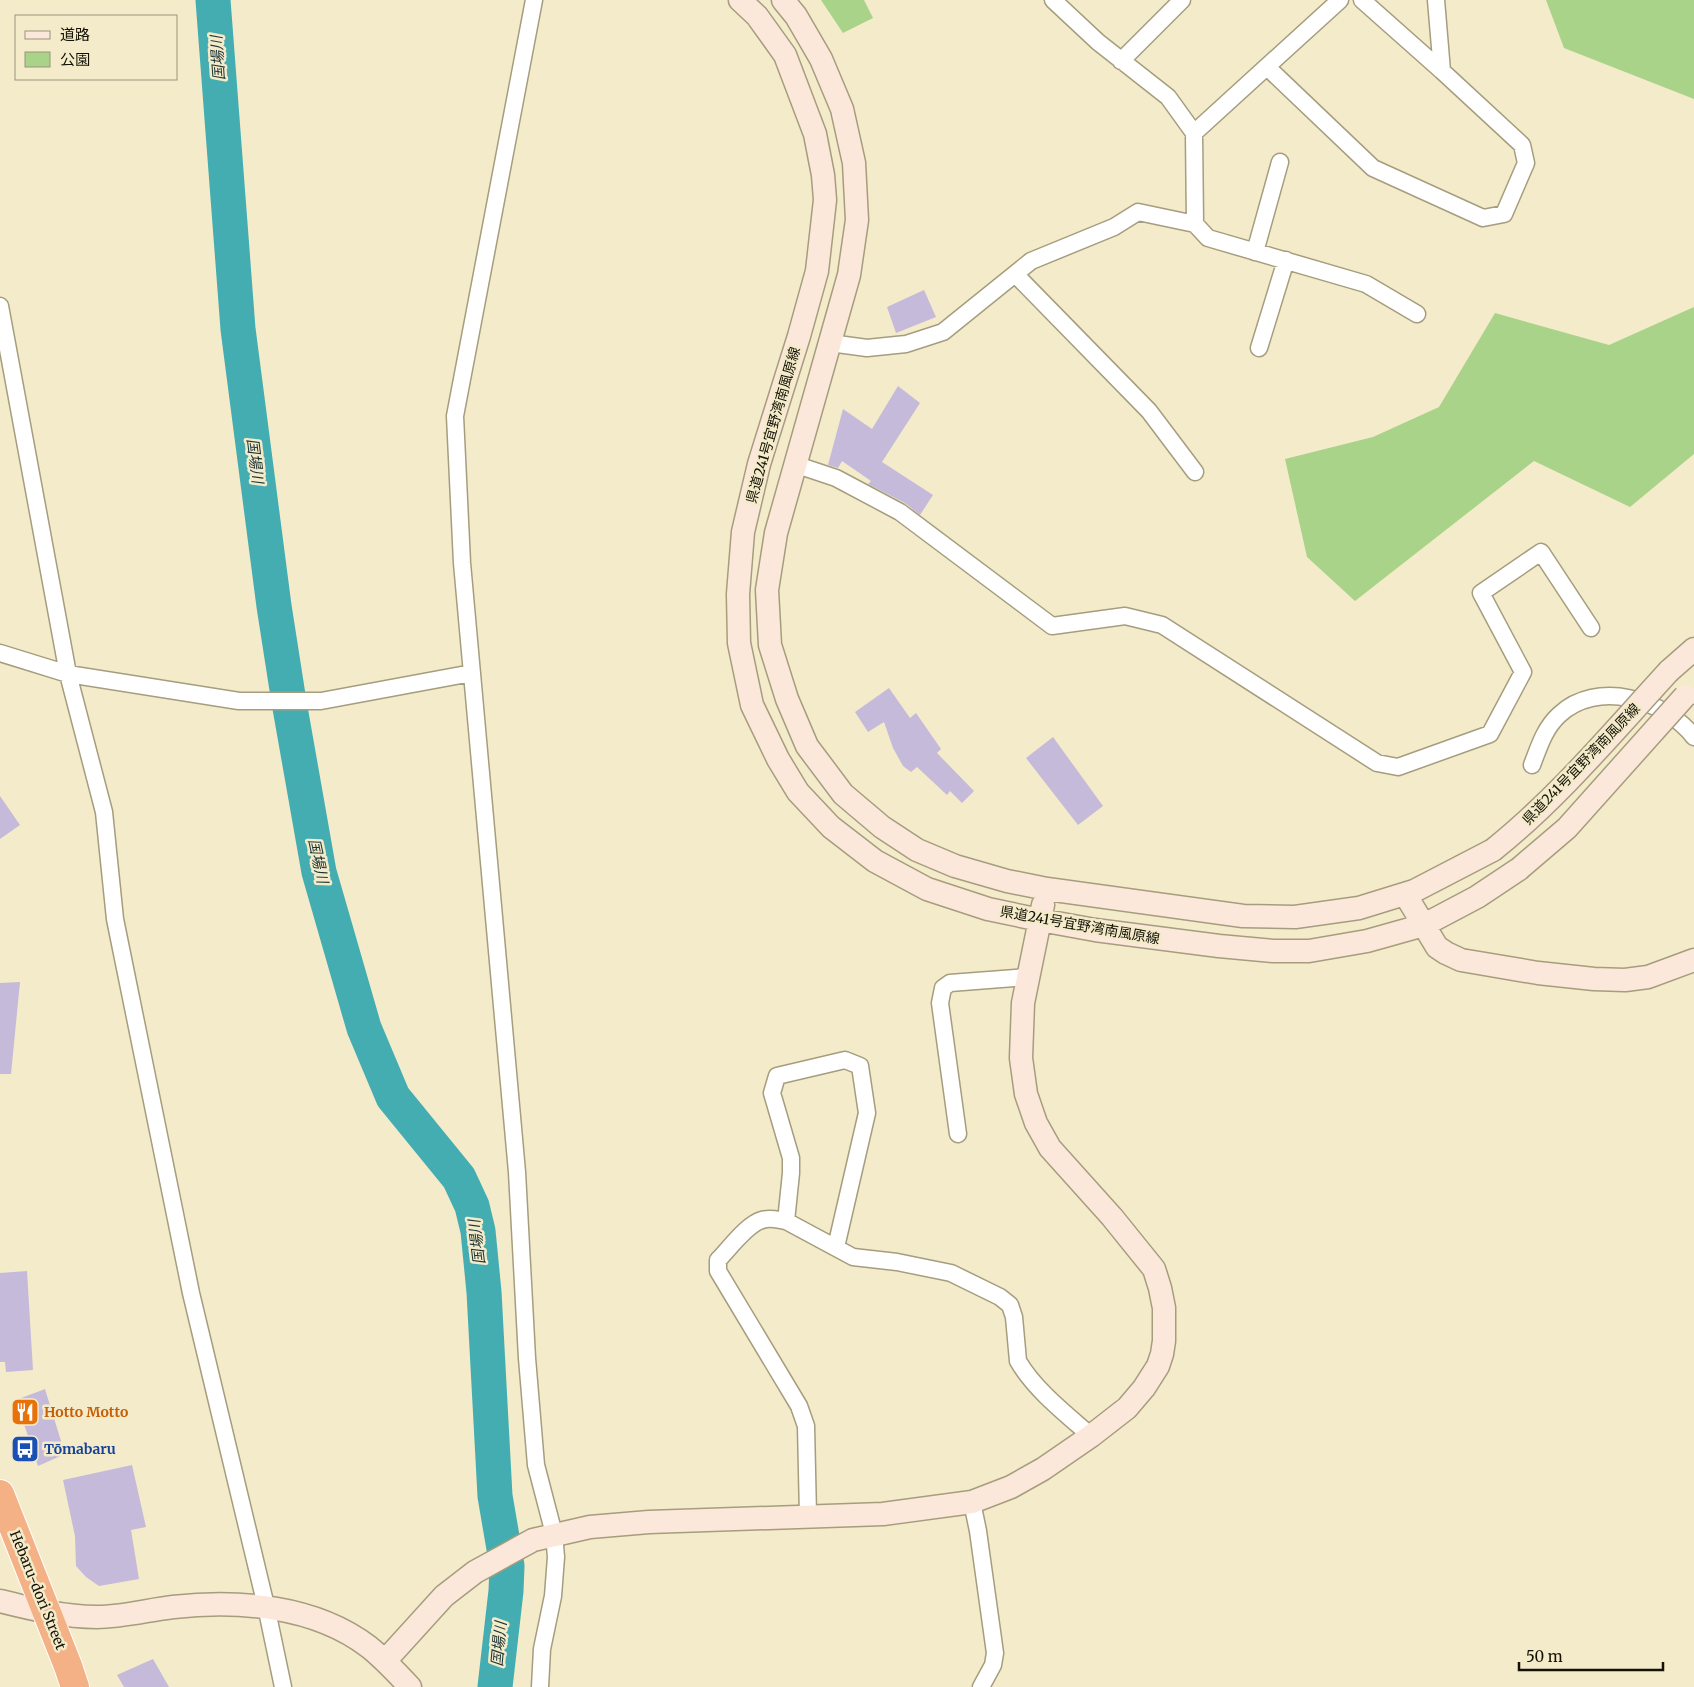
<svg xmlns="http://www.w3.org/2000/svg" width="1694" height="1687" viewBox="0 0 1694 1687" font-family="Merriweather,'Noto Sans JP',serif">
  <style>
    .green { fill: #a9d389 }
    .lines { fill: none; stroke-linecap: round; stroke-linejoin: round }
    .river { stroke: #43adb1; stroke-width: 35 }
    .building { fill: #c5bad9 }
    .street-casing { stroke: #a59d7e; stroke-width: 19 }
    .secondary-casing { stroke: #a59d7e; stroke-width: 25 }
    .highway-casing { stroke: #fff; stroke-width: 30 }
    .street { stroke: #fff; stroke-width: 16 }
    .secondary { stroke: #fce8da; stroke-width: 22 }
    .highway { stroke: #f4b185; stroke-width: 28 }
    .secondary-bridge-casing { stroke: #a59d7e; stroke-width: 25; stroke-linecap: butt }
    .secondary-bridge { stroke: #fce8da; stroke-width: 22 }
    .labels { text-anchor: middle; stroke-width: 5; stroke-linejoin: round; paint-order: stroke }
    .street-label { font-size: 14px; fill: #141106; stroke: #f4ebca }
    .food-label { font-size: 14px; font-weight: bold; fill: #c56008; stroke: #f4ebca; text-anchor: start }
    .transit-label { font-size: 14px; font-weight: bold; fill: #164399; stroke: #f4ebca; text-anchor: start }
    .water-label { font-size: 15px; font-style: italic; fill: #1b3334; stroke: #f4ebca }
  </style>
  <rect width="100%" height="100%" fill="#f4ebca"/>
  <path class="green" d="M 821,0 L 864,0 L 873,18 L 843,33 Z
    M 1546,0 L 1694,0 L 1694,99 L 1564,48 Z
    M 1694,307 L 1694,454 L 1630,507 L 1534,461 L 1355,601 L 1307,557 L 1285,459 L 1373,437 L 1439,407 L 1495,313 L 1609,345 Z"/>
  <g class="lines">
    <path class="river" d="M 213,0 L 238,329 L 274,606 L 289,702 L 319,872 L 364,1028 L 393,1097 L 459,1178 L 472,1206 L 478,1231 L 484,1292 L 495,1496 L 507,1566 L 506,1591 L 495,1687"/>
  </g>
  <path class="building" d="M 924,290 L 936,317 L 896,333 L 887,307 Z
    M 898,386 L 920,403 L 882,462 L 933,495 L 920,515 L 905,503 L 868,484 L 871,481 L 842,461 L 838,468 L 828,465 L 843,409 L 872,429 Z
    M 889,688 L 910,718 L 916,713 L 941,749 L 937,753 L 974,791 L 962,803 L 950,791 L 947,795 L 917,767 L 911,772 L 903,766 L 893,748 L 884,722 L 868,732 L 855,712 Z
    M 1053,737 L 1103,806 L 1078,825 L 1026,758 Z
    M 0,796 L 20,825 L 0,839 Z
    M 20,982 L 11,1074 L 0,1074 L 0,983 Z
    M 27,1271 L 33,1370 L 6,1372 L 5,1362 L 0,1362 L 0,1273 Z
    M 45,1389 L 65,1454 L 38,1466 L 16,1400 Z
    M 132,1465 L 146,1527 L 131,1530 L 139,1579 L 99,1586 L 86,1577 L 76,1566 L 75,1536 L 63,1480 Z
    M 153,1659 L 169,1687 L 124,1687 L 117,1675 Z"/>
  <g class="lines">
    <defs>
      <path id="street" d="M 534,0 L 455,416 L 462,563 L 517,1172 L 527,1358 L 536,1465 L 554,1534 L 556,1557 L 553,1596 L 542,1649 L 540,1687
        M 1362,0 L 1442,71
        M 1121,61 L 1182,0
        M 1267,67 L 1373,168 L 1483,218 L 1504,214 L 1526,163 L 1522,145 L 1442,71 L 1436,0
        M 1194,133 L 1340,0
        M 1195,224 L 1208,238 L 1366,284 L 1417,314
        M 1255,252 L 1280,162
        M 1015,274 L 1149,411 L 1195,472
        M 0,306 L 68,674 L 104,812 L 115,919 L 191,1293 L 266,1606 L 283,1687
        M 830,343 L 867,348 L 906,344 L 943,332 L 1031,261 L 1114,227 L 1138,212 L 1195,224 L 1194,133 L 1168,97 L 1098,42 L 1053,0
        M 1259,348 L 1286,260
        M 794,464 L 836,478 L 900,512 L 1052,626 L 1125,616 L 1162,625 L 1377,763 L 1398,767 L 1490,734 L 1523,672 L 1481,593 L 1541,552 L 1591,628
        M 0,653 L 68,674 L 239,701 L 321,701 L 472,673
        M 1532,765 C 1539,747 1544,729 1559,715 C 1597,679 1664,699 1694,737
        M 958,1134 L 940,1003 L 943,988 L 950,983 L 1027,977
        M 786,1221 L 791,1173 L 791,1158 L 772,1093 L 777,1076 L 845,1060 L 860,1066 L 867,1113 L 836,1247
        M 972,1502 L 978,1531 L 995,1653 L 993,1665 L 981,1687
        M 808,1516 L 806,1426 L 799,1406 L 718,1271 L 718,1260 C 729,1249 747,1224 762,1220 C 770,1217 778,1220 786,1221 L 853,1257 L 897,1262 L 951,1273 L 1000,1297 L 1010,1305 L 1014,1317 L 1018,1361 C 1035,1390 1066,1414 1091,1436"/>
      <path id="secondary" d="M 740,0 L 757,16 L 785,55 L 815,134 L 823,175 L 825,200 L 817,271 L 799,336 L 759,464 L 743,532 L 738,594 L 739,643 L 752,705 L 778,759 L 798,792 L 831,827 L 875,861 L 927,889 L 988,909 L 1040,920 L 1095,930 L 1219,946 L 1273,951 L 1309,951 L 1367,941 L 1424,925 L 1477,897 L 1519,869
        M 783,0 L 796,16 L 821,59 L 842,109 L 854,163 L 857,220 L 849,275 L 776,533 L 767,590 L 770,645 L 787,699 L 807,746 L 843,794 L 882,827 L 917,850 L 955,866 L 1007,881 L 1047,889 L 1243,916 L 1295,917 L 1359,908 L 1414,891 L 1493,850
        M 1669,671 L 1694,649
        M 1405,894 L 1437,947 L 1446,953 L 1461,960 L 1538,973 L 1594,979 L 1625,980 L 1648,977 L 1694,960
        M 0,1601 C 32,1609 65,1617 97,1617 C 122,1617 148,1610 173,1607 C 238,1600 314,1605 369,1647 C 384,1659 397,1673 410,1687
        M 385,1661 L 444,1596 L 475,1572 L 533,1540 L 590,1527 L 649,1522 L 883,1514 L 972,1502 L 1011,1487 L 1043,1469 L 1091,1436 L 1127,1408 L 1144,1388 L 1158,1366 L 1162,1354 L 1164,1341 L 1164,1308 L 1160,1288 L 1154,1269 L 1112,1217 L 1050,1148 L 1036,1123 L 1026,1094 L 1021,1058 L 1023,1003 L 1043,905"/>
      <path id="highway" d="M 0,1494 L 68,1666 L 75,1687"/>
    </defs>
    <use href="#street" class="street-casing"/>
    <use href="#secondary" class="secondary-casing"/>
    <use href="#highway" class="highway-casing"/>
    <use href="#street" class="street"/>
    <use href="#secondary" class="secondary"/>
    <use href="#highway" class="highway"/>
    <defs>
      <path id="secondary-bridge" d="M 1493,850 C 1558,798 1612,733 1669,671
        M 1519,869 L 1567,828 L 1685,696"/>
    </defs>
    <use href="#secondary-bridge" class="secondary-bridge-casing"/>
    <use href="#secondary-bridge" class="secondary-bridge"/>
  </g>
  <defs>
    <symbol id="restaurant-square" viewBox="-11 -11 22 22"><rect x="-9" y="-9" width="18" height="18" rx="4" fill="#e8710a" stroke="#f4ebca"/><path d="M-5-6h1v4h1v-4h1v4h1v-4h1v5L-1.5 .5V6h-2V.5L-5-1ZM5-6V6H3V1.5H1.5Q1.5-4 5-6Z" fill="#fff"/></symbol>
    <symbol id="bus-square" viewBox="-11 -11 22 22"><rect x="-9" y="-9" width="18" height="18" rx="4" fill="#1a4fb4" stroke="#f4ebca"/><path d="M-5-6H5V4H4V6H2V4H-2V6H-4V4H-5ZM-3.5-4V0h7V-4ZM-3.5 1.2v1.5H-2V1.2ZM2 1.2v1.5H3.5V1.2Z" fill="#fff"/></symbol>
  </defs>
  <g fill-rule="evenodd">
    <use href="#restaurant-square" x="9" y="1396" width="32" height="32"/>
    <use href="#bus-square" x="9" y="1433" width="32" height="32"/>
  </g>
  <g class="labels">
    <g class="street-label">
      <text transform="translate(773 425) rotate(-74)" y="5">県道241号宜野湾南風原線</text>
      <text transform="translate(1581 764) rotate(-46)" y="5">県道241号宜野湾南風原線</text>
      <text transform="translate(1080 925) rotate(10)" y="5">県道241号宜野湾南風原線</text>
      <text transform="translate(38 1590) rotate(68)" y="5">Hebaru-dori Street</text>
    </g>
    <g class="food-label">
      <text x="44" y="1417">Hotto Motto</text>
    </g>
    <g class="transit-label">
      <text x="44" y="1454">Tōmabaru</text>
    </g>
    <g class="water-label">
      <text transform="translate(218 58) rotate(-94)" y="5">国場川</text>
      <text transform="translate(255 461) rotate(83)" y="5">国場川</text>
      <text transform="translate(318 861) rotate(78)" y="5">国場川</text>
      <text transform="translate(477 1242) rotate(-97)" y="5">国場川</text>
      <text transform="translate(499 1644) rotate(-85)" y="5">国場川</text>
    </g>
  </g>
  <rect x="15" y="15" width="162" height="65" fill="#f4ebca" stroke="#9a947c"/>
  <rect x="25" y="31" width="25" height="8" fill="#fce8da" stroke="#9a947c"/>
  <text x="60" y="40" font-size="15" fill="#141106">道路</text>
  <rect x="25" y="52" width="25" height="15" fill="#a9d389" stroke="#9a947c"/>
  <text x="60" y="65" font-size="15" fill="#141106">公園</text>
  <path d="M1519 1662v8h144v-8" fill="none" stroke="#141106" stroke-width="2.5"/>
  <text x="1526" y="1662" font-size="15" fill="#141106" stroke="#f4ebca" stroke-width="4" paint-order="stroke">50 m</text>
</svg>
